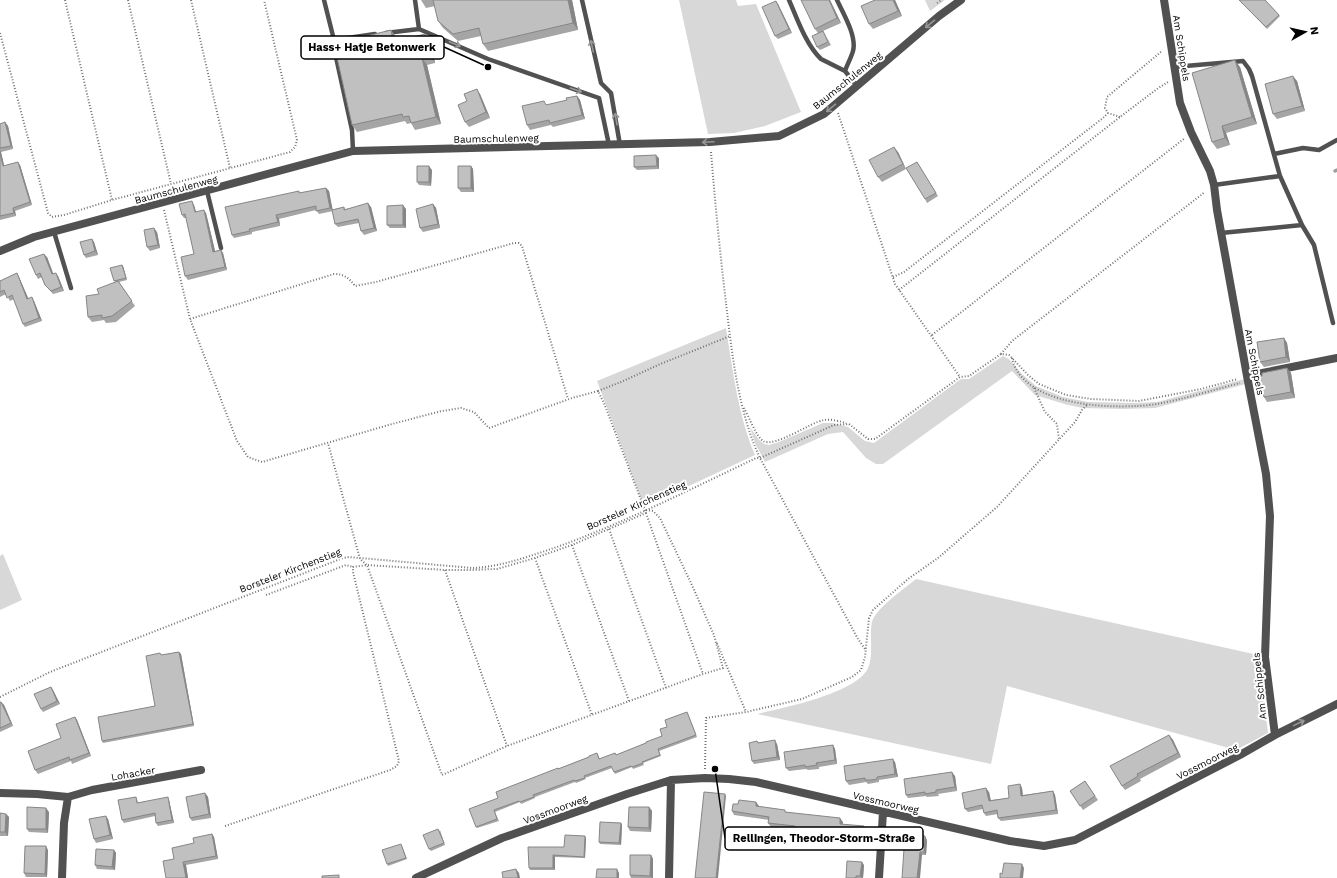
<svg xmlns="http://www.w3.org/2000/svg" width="1337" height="878" viewBox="0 0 1337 878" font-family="'Work Sans',sans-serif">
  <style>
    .green { fill: #d8d8d8 }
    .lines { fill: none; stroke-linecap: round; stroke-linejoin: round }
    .stream { stroke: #9f9f9f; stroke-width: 3.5 }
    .path { stroke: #737373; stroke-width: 2; stroke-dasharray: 1 2; stroke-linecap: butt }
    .service { stroke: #515151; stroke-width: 4.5 }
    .minor { stroke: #515151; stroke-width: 8 }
    .wall { fill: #a5a5a5 }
    .shaded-wall { fill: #868686 }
    .building { fill: #c0c0c0; stroke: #868686 }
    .oneway { stroke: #979797 }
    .labels { text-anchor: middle; stroke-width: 4; stroke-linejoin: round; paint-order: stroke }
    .street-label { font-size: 10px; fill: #000; stroke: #fff }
    .leader { fill: none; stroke: #000; stroke-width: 1.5 }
    .callout-dot { fill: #000; stroke: #fff; stroke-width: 1.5 }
    .callout { fill: #fff; stroke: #000; stroke-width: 1.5 }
    .callout-label { font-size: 11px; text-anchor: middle; font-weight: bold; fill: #000 }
  </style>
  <rect width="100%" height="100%" fill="#fff"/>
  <path class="green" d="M 679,0 L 736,0 L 738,6 L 756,4 L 801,112 L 765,126 L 734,133 L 708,134 Z
    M 925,0 L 945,0 L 930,11 Z
    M 726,328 C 733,371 738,415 755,455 L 644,507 L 597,381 Z
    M 1003,356 L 1009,359 L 1022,374 L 1036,386 L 1063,397 L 1088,402 L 1136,403 L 1157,402 L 1245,379 L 1246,384 L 1155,408 L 1123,409 L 1083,408 L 1068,405 L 1035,395 L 1012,371 L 883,464 L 876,464 L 866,458 L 843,432 L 828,434 L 765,462 L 755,443 L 750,427 L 759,440 L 764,444 L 769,445 L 779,442 L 823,423 L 833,423 L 848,427 L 865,441 L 874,443 L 961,379 L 969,379 Z
    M 3,554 L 22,600 L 0,610 L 0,556 Z
    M 916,579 L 1258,655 L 1268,733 L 1236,750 L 1007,686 L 991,764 L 757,714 C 783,708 857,693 868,668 C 874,655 869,635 872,622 C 875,609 905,588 916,579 Z"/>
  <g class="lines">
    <path class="stream" d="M 1335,171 L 1337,170"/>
    <path class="path" d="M 65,0 L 112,200
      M 128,0 L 171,184
      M 191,0 L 230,168
      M 937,3 L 942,0
      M 0,33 L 48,213 L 52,217 L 64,215 L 112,200 L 290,152 L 295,147 L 297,140 L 264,0
      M 838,113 L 895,284 L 960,377
      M 1120,117 L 1108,113 L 1105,108 L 1107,97 L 1162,51
      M 711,152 C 715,202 720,253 726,303 C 732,354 738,411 760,458 L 858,639 L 865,649
      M 164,210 L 190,319 L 237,441 L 248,457 L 262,462 L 392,424 L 442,411 L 461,408 L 474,412 L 489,428 L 572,398 L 598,391 L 604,403 L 646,513 L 572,545 L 535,558 L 497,569 L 470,570 L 445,570 L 367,565 L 442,775 L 507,746 L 703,674 L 723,668 L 714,635
      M 893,277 L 904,272 L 1103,118 L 1108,113
      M 899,290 L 1120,117 L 1157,89 L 1168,82
      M 190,319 L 334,274 C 344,274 349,278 355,286 L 376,282 L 514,243 L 519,243 L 522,246 L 568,399
      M 932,335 L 1185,138
      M 1001,354 L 1012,341 L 1205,192
      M 1012,358 C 1023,408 1117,410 1157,404 C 1184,399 1213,390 1240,383
      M 1034,388 L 1045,412 L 1057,424 L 1059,439
      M 598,391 L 621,382 L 658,365 L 730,336
      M 744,408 C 749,417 756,436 763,441 C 775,448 811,422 824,420 C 831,419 839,421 846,423
      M 646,510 L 653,511 L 660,518 L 691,583 L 714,635
      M 646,513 L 703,674
      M 609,529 L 666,688
      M 572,545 L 629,701
      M 535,558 L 592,715
      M 445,570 L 507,746
      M 266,595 L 346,565 L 353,567
      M 717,643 L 746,712
      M 0,697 L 50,672 L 343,558 L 349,557 L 472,568 C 501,567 530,556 557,547 C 626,522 691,489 756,458 L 760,458 L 834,425 L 849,424 L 868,439 L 875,439 L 960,377 L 969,376 L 1001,354 L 1009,355 L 1011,357 L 1028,375 L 1039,384 L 1066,395 L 1091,399 L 1139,401 L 1201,389 L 1238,379
      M 705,769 L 706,718 L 746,712 L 802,699 L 852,677 L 861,670 L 865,657 L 869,618 L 873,610 L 908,579 L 938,558 L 997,507 L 1075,422 L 1082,410 L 1088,404
      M 225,826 L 390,770 L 397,766 L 399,761 L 353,572 L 353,567 L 367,565 L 360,559 L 328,443"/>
    <path class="service" d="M 324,0 L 334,40 L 375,34
      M 415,0 L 419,29
      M 582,0 L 601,83 L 611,93 L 620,145
      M 789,0 C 797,18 806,45 821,59 L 845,71 L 857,86
      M 837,0 C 843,13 857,36 853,51 C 851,58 847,65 845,71
      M 386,33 L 419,29 L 488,59 L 599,98 L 609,145
      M 334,40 L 334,48 L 352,130 L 353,151
      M 1174,67 L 1243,61 L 1249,69 L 1252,76 L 1280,176
      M 1274,154 L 1303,148 L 1319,150 L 1337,140
      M 1214,185 L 1280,176 L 1302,225 L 1221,233
      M 207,191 L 221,248
      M 1302,225 L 1314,245 L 1333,323
      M 54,232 L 71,288"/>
    <path class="minor" d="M 1164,0 L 1180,103 L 1191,132 L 1210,171 L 1214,185 L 1217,210 L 1247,376 L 1266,474 L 1270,516 L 1265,657 L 1275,735
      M 0,251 L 34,237 L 353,151 L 710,142 L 779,136 L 824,114 L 939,16 L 961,0
      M 1247,376 L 1337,358
      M 0,793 L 37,794 L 68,797
      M 62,878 L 64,823 L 68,797 L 92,790 L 201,770
      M 416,878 L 502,838 L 627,794 L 671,780 L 705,778 L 729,779 L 756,782 L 1010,841 L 1044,846 L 1075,840 L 1240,755 L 1275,735 L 1337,704
      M 669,878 L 671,780
      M 879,878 L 883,812"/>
  </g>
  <path class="wall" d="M 421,0 L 572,0 L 578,30 L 488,51 L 483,44 L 481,36 L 458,41 L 443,28 L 438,21 L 435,6 L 426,8 Z
    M 830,0 L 841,23 L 823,31 L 831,45 L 820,50 L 817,47 L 818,33 L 815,29 Z
    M 895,0 L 902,16 L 873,29 L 869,24 Z
    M 1239,0 L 1265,0 L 1280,16 L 1267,29 Z
    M 778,4 L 792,33 L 778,39 L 775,36 Z
    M 391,30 L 396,37 L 396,41 L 430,41 L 435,63 L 427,65 L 441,124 L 415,130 L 411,123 L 407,124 L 405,121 L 357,132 L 352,125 Z
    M 1240,67 L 1257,124 L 1226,133 L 1230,145 L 1217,149 L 1212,142 Z
    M 1297,81 L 1305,111 L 1277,119 L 1273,114 Z
    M 480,94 L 490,118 L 469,127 L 465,122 L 467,101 Z
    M 577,96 L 580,100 L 585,119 L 553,127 L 551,125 L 530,130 L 527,125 L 547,105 L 567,100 Z
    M 5,122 L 8,126 L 13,149 L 1,152 L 4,166 L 20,165 L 32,205 L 15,211 L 16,216 L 0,220 L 0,124 Z
    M 898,152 L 906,169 L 882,182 L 878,177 Z
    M 659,158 L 659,169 L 637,170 L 634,167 Z
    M 917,162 L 938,196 L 927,203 L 925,199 Z
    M 471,166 L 473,169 L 474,192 L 461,192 L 458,188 Z
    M 432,170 L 431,186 L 419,185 L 417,182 Z
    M 326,188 L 329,191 L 332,210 L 344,207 L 345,209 L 371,207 L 377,231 L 364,235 L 361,231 L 359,223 L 338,227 L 335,224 L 333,211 L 319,214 L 316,210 L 279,219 L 280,226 L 252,232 L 252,234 L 234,238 L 232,235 L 300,193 Z
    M 433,204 L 436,208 L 440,228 L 423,232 L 420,228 Z
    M 194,205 L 196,212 L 206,213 L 215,251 L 221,250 L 223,253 L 227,270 L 188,280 L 185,276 L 194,254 L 186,218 L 184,218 L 182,215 Z
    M 406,209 L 406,228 L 390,228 L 387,225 Z
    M 157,232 L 160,248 L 150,251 L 147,247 Z
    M 92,239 L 94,242 L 98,255 L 86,258 L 84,255 Z
    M 47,257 L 53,274 L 58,276 L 64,291 L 53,294 L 45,285 L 42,277 L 38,279 L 36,275 Z
    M 122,265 L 123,266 L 127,280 L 119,282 L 135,306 L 116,322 L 106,323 L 104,320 L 92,322 L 88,317 L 99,294 L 115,282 Z
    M 17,273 L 19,277 L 28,299 L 34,301 L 42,321 L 25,327 L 23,324 L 14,299 L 10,301 L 6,294 L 0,297 L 0,281 Z
    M 1284,338 L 1287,343 L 1290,362 L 1264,367 L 1260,362 Z
    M 1287,368 L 1291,373 L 1295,398 L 1267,402 L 1264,397 L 1262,376 Z
    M 179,652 L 181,654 L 194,726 L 103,743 L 102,741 L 155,706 L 162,655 Z
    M 51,687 L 53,690 L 60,704 L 43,712 L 41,709 Z
    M 0,702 L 1,702 L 4,705 L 13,726 L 0,732 Z
    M 688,714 L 697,737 L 659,751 L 661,756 L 643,763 L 644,765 L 633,769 L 632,767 L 615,774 L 612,768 L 585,778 L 586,779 L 576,783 L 575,782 L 535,797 L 535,798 L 521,804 L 520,802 L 495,812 L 499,821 L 477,828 L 476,827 L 498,798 L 558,769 L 589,757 L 597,753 L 600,759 L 616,755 L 646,743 L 662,736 L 667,727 Z
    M 75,717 L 77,720 L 91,756 L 72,764 L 71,761 L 38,774 L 35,770 L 61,738 Z
    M 1169,735 L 1173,740 L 1181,757 L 1140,779 L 1141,781 L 1125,790 L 1122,786 Z
    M 757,741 L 759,743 L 777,744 L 780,760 L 754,764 L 752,761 Z
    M 833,745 L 835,749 L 837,764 L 819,767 L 819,769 L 808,770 L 806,769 L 789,771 L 786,768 Z
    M 895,762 L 898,777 L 879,780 L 879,782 L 868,784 L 866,782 L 849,785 L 846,781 Z
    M 955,776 L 957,791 L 938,794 L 939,796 L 927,797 L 926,796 L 908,798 L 906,795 Z
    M 1085,781 L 1098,800 L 1083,810 L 1070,791 Z
    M 1020,784 L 1022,788 L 1023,795 L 1053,791 L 1055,795 L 1058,814 L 1001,821 L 998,818 L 998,814 L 986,816 L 984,813 L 983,809 L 968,812 L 965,809 L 989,792 L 991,800 L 1009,798 Z
    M 205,793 L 208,797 L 211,818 L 192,821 L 190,818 Z
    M 136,797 L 137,799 L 138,803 L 169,800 L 174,823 L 158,826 L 156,823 L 155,816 L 124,823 L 122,820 Z
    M 756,802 L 758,807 L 843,822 L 842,825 L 866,830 L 865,848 L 852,847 L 850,844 L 850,842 L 824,839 L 821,835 L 797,833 L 795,829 L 771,827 L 768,823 L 769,820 L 734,815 L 732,811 L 738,804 Z
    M 649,807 L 652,811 L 651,832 L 630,831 L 628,827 Z
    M 49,812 L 48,833 L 29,832 L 27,829 Z
    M 0,813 L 6,814 L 9,817 L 8,836 L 0,836 Z
    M 108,819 L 113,839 L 96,843 L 94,839 Z
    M 621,823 L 622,825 L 621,845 L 600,844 L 599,842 Z
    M 440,830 L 445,845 L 431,851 L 429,849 Z
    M 212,834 L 214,837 L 218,859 L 186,865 L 188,878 L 166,878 L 194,843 Z
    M 586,838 L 585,858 L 555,857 L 555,870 L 530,870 L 529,868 L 564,847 Z
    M 927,840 L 926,855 L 922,855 L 902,878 Z
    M 402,846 L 407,859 L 388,866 L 387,864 Z
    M 48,850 L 47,877 L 26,877 L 24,873 Z
    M 114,850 L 116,853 L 115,870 L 97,869 L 95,865 Z
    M 651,855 L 653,859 L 653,878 L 631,878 L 630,875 Z
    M 864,865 L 863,878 L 846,878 Z"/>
  <path class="shaded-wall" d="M 568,0 L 572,0 L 578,30 L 573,23 Z
    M 829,0 L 830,0 L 841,23 L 837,18 Z
    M 893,0 L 895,0 L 902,16 L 898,11 Z
    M 776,1 L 778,4 L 792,33 L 789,29 Z
    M 391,30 L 396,37 L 398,49 L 393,42 Z
    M 425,34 L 430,41 L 435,63 L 430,56 Z
    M 422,58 L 427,65 L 441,124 L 436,117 Z
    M 1235,60 L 1240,67 L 1257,124 L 1252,117 Z
    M 1293,76 L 1297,81 L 1305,111 L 1302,106 Z
    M 477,89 L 480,94 L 490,118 L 486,112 Z
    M 577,96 L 580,100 L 585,119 L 582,115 Z
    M 5,122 L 8,126 L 13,149 L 11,146 Z
    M 1222,126 L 1226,133 L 1230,145 L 1225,138 Z
    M 894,147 L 898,152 L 906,169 L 903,164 Z
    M 0,150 L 1,152 L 5,169 L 3,166 L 0,153 Z
    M 656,155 L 659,158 L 659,169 L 657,166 Z
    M 18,162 L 20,165 L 32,205 L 30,202 Z
    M 429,166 L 432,170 L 431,186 L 429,182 Z
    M 471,166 L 473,169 L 474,192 L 471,188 Z
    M 326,188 L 329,191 L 333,211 L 330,208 Z
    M 192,201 L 194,205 L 197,215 L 195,212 Z
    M 368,203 L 371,207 L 377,231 L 374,228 Z
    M 433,204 L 436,208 L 440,228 L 438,224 Z
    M 403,205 L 406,209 L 406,228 L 403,225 Z
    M 13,208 L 15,211 L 16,216 L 14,213 Z
    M 204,210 L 206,213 L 216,255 L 213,252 Z
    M 276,215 L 279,219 L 280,226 L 278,222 Z
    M 154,228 L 157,232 L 160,248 L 158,245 Z
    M 92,239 L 94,242 L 98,255 L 95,251 Z
    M 221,250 L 223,253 L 227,270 L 225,267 Z
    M 44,254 L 47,257 L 55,278 L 52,274 Z
    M 122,265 L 123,266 L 127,280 L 126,278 Z
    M 17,273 L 19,277 L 30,302 L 27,299 Z
    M 56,273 L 58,276 L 64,291 L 61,287 Z
    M 32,297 L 34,301 L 42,321 L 39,318 Z
    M 1284,338 L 1287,343 L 1290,362 L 1286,357 Z
    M 1287,368 L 1291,373 L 1295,398 L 1291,392 Z
    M 179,652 L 181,654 L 194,726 L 193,724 Z
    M 51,687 L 53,690 L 60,704 L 57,701 Z
    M 1,702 L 4,705 L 13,726 L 11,723 Z
    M 75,717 L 77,720 L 91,756 L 89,753 Z
    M 1169,735 L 1173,740 L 1181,757 L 1178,753 Z
    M 775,740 L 777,744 L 780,760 L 777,757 Z
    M 833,745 L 835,749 L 837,764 L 835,760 Z
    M 893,759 L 895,762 L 898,777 L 895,774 Z
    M 952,772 L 955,776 L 957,791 L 955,787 Z
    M 1020,784 L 1022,788 L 1023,799 L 1021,796 Z
    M 986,788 L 989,792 L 991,804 L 989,801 Z
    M 1053,791 L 1055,795 L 1058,814 L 1056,810 Z
    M 205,793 L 208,797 L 211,818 L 209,814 Z
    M 725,794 L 726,796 L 718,878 L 716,878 Z
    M 168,797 L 169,800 L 174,823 L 172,820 Z
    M 756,802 L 759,806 L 758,810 L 756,806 Z
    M 649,807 L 652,811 L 651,832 L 649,828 Z
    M 46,808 L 49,812 L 48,833 L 46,829 Z
    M 6,814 L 9,817 L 8,836 L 5,832 Z
    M 106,816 L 108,819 L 113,839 L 110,835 Z
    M 840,818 L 843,822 L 842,828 L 840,824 Z
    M 621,823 L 622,825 L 621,845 L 619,843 Z
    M 864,826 L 866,830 L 865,848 L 863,845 Z
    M 212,834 L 214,837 L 218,859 L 216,856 Z
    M 585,836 L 586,838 L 585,858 L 584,857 Z
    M 925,836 L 927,840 L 926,855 L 924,852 Z
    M 46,846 L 48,850 L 47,877 L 45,874 Z
    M 114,850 L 116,853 L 115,870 L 112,867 Z
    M 920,852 L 922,855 L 920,878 L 917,878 Z
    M 553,855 L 555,857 L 555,870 L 553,868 Z
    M 651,855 L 653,859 L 653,878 L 652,878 L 650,876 Z
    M 183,862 L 186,865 L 188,878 L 186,878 Z
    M 862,862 L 864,865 L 863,878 L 862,878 L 860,876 Z
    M 1022,864 L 1024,868 L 1023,878 L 1020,878 Z
    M 516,869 L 519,873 L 520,878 L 518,878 Z
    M 617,869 L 619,873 L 619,878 L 617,878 Z"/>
  <path class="building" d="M 433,0 L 568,0 L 573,23 L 483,44 L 479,28 L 453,34 L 438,21 Z
    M 801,0 L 829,0 L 837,18 L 815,29 Z
    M 875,0 L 893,0 L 898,11 L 869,24 L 861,6 Z
    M 1239,0 L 1265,0 L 1279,15 L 1266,27 Z
    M 776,1 L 789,29 L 775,36 L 762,7 Z
    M 391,30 L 393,42 L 425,34 L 430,56 L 422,58 L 436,117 L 411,123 L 409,116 L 403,117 L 402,114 L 352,125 L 334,44 Z
    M 823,31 L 828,42 L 817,47 L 812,36 Z
    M 1235,60 L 1252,117 L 1222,126 L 1225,138 L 1212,142 L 1192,73 Z
    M 1293,76 L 1302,106 L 1273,114 L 1265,84 Z
    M 477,89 L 486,112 L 465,122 L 458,105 L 467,101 L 464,94 Z
    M 577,96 L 582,115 L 550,123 L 549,120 L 527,125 L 522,106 L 544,101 L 546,105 L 567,100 L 566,98 Z
    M 5,122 L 11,146 L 0,148 L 0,124 Z
    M 894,147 L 903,164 L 878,177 L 869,160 Z
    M 0,153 L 3,166 L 18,162 L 30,202 L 13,208 L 14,213 L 0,216 Z
    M 656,155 L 657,166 L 634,167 L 634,156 Z
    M 917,162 L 936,193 L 925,199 L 906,168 Z
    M 417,166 L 429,166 L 429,182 L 417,182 Z
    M 458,166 L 471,166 L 471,188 L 458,188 Z
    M 326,188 L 330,208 L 316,211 L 316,206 L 276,215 L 278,222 L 249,229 L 250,231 L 232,235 L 225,207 L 299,191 L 299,193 Z
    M 192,201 L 195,212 L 204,210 L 213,252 L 221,250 L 225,267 L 185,276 L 181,257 L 194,254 L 185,214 L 182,215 L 179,204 Z
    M 368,203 L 374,228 L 361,231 L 358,219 L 335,224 L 332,210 L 344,207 L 344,210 Z
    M 433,204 L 438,224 L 420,228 L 416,209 Z
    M 403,205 L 403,225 L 387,225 L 387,206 Z
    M 154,228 L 158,245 L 147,247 L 144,230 Z
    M 92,239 L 95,251 L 84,255 L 80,242 Z
    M 44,254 L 52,274 L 56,273 L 61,287 L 51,291 L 45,285 L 40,273 L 36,275 L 29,259 Z
    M 122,265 L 126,278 L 114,281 L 110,268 Z
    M 17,273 L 27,299 L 32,297 L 39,318 L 23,324 L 12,295 L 7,298 L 4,290 L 0,292 L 0,281 Z
    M 118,281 L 132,301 L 112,316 L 102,318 L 102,315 L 88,317 L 86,296 L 99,294 L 97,289 Z
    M 1284,338 L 1286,357 L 1260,362 L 1257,342 Z
    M 1287,368 L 1291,392 L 1264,397 L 1260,376 L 1262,376 L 1262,373 Z
    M 179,652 L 193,724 L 102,741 L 98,717 L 155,706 L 146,656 L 160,653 L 161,655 Z
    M 51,687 L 57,701 L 41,709 L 34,694 Z
    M 0,702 L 1,702 L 11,723 L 0,728 Z
    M 687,712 L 696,735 L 658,749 L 660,755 L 642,762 L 643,763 L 632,767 L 631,766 L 614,772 L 611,766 L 584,776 L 585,778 L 575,781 L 574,780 L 533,795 L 534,797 L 520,802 L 519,801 L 494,810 L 497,819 L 476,827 L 469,809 L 498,798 L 496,792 L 558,768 L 558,769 L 589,757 L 589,756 L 597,753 L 599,759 L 615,753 L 616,755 L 646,743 L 646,742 L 662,736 L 660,729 L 667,727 L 665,720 Z
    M 75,717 L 89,753 L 70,760 L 69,757 L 35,770 L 28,751 L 61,738 L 56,724 Z
    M 1169,735 L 1178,753 L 1137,774 L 1138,776 L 1122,786 L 1110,766 Z
    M 775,740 L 777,757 L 752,761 L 749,743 L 757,741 L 758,743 Z
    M 833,745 L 835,760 L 816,763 L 817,765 L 805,767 L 805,765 L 786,768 L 784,752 Z
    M 893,759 L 895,774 L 877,777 L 877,779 L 871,780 L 865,780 L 865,778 L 846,781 L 844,766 Z
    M 952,772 L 955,787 L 936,790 L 936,792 L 925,794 L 925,792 L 906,795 L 904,779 Z
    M 1085,781 L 1095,796 L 1080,806 L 1070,791 Z
    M 1020,784 L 1021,796 L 1053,791 L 1056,810 L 998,818 L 997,810 L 984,813 L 982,805 L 965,809 L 962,793 L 986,788 L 989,801 L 1009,798 L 1008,786 Z
    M 704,792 L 725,794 L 716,878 L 695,878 Z
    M 205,793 L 209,814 L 190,818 L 186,797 Z
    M 136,797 L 137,803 L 168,797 L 172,820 L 156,823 L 155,813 L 122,820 L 118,800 Z
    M 739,800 L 756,802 L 756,806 L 785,810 L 785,812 L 840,818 L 840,824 L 864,826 L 863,845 L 850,844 L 850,839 L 821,835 L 821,832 L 795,829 L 795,826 L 768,823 L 769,817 L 732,811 L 733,804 L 738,804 Z
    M 27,807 L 46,808 L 46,829 L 27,829 Z
    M 629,807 L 649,807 L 649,828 L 628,827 Z
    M 0,813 L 6,814 L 5,832 L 0,832 Z
    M 106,816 L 110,835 L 94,839 L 89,819 Z
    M 600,822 L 621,823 L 619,843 L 599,842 Z
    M 438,829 L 444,843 L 429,849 L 423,835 Z
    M 212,834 L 216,856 L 183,862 L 186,878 L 166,878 L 163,861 L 174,859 L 172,848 L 194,843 L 193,838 Z
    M 905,834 L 925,836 L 924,852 L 920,852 L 917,878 L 902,878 Z
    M 565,835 L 585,836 L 584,857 L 553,855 L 553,868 L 529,868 L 528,847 L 564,847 Z
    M 401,844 L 406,858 L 387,864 L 382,850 Z
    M 25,846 L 46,846 L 45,874 L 24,873 Z
    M 96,849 L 114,850 L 112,867 L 95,865 Z
    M 630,855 L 651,855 L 650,876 L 630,875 Z
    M 847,861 L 862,862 L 860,876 L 856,876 L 856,878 L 846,878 Z
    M 1004,863 L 1022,864 L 1020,878 L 1000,878 L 1000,873 L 1002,874 Z
    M 516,869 L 518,878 L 503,878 L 502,872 Z
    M 597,869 L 617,869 L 617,878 L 596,878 Z
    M 339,875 L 339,878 L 322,878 L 322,876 Z"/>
  <defs><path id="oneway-shaft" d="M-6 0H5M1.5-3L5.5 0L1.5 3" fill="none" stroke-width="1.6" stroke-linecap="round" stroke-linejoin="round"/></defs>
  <g class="oneway">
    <use href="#oneway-shaft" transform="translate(930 24) rotate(140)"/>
    <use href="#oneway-shaft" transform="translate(455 44) rotate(23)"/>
    <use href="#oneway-shaft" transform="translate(592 46) rotate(-103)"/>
    <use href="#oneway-shaft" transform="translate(576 90) rotate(19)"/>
    <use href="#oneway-shaft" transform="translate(831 108) rotate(140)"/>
    <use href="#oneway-shaft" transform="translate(616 119) rotate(-100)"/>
    <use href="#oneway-shaft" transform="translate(708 142) rotate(177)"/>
    <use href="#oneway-shaft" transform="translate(1299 723) rotate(-26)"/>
  </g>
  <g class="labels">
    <g class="street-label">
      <text transform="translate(1182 48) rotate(81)" y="4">Am Schippels</text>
      <text transform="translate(847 80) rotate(-39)" y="4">Baumschulenweg</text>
      <text transform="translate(496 138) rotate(-1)" y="4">Baumschulenweg</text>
      <text transform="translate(176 189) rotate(-15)" y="4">Baumschulenweg</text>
      <text transform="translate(1255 362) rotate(79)" y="4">Am Schippels</text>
      <text transform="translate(636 505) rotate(-24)" y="4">Borsteler Kirchenstieg</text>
      <text transform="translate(290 570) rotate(-21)" y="4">Borsteler Kirchenstieg</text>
      <text transform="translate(1259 686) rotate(-96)" y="4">Am Schippels</text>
      <text transform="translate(1207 761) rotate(-27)" y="4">Vossmoorweg</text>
      <text transform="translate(133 773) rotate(-10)" y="4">Lohacker</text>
      <text transform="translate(886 802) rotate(13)" y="4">Vossmoorweg</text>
      <text transform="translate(555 809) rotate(-20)" y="4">Vossmoorweg</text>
    </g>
  </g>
  <path class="leader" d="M488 67L444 47M715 769L725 838"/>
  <g class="callout-dot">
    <circle cx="488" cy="67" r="4"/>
    <circle cx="715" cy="769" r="4"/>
  </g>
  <g class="callout">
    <rect x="301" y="36" width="143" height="23" rx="4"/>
    <rect x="725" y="827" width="198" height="23" rx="4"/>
  </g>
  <g class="callout-label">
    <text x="372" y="51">Hass+ Hatje Betonwerk</text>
    <text x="824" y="842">Rellingen, Theodor-Storm-Straße</text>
  </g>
  <g transform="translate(1305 32) rotate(82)" stroke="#ffffff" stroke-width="3" paint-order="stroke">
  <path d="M0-3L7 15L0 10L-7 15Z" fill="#000000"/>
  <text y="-6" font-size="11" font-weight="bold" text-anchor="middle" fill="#000000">N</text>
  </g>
</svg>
